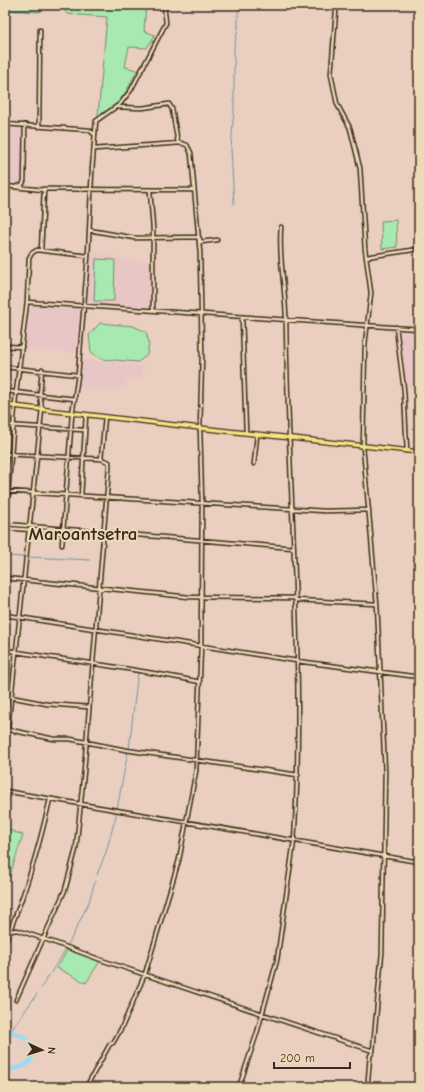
<svg xmlns="http://www.w3.org/2000/svg" width="424" height="1092" viewBox="0 0 424 1092" font-family="'Comic Neue',sans-serif">
  <style>
    .built { fill: #e8c6c5 }
    .green { fill: #a8e9b2; stroke: #728a68 }
    .lines { fill: none; stroke-linecap: round; stroke-linejoin: round }
    .stream { stroke: #7195a0; stroke-width: 1 }
    .river { stroke: #95ddf7; stroke-width: 4.5 }
    .minor-casing { stroke: #3b2a1e; stroke-width: 5.5 }
    .major-casing { stroke: #3b2a1e; stroke-width: 6 }
    .minor { stroke: #eddbb8; stroke-width: 2.5 }
    .major { stroke: #f6e381; stroke-width: 3.5 }
    .labels { text-anchor: middle; stroke-width: 4; stroke-linejoin: round; paint-order: stroke }
    .district-label { font-size: 19px; font-weight: bold; fill: #3b2a1e; stroke: #eddbb8 }
  </style>
  <rect width="100%" height="100%" fill="#eacfc0"/>
  <filter id="ink" filterUnits="userSpaceOnUse"><feTurbulence type="fractalNoise" baseFrequency=".025" numOctaves="2"/><feDisplacementMap in="SourceGraphic" scale="8" xChannelSelector="R" yChannelSelector="G"/><feConvolveMatrix kernelMatrix="1 2 1 2 8 2 1 2 1" color-interpolation-filters="sRGB"/></filter>
  <g filter="url(#ink)">
    <path class="built" d="M 5,126 L 23,126 L 23,182 L 19,184 L 5,184 Z
      M 419,251 L 419,325 L 417,325 L 411,252 Z
      M 89,253 L 107,254 L 122,260 L 151,261 L 150,291 L 151,311 L 86,308 Z
      M 27,305 L 80,308 L 77,353 L 24,349 Z
      M 400,331 L 419,332 L 419,388 L 410,388 L 406,386 Z
      M 81,359 L 143,366 L 141,380 L 127,380 L 126,389 L 121,388 L 120,391 L 78,389 Z"/>
    <path class="green" d="M 5,5 L 43,5 L 40,12 L 5,10 Z
      M 60,5 L 146,5 L 144,31 L 155,35 L 147,48 L 129,47 L 125,67 L 137,70 C 125,94 123,103 98,115 L 107,17 L 67,14 Z
      M 396,220 L 397,247 L 382,249 L 381,221 Z
      M 96,259 L 115,260 L 114,301 L 94,301 Z
      M 100,323 L 133,326 L 146,332 L 149,343 L 147,355 L 138,362 L 101,359 L 91,352 L 89,335 Z
      M 6,829 L 23,835 L 10,875 L 6,881 Z
      M 68,949 L 100,961 L 86,983 L 57,968 Z"/>
    <g class="lines">
      <path class="stream" d="M 234,204 L 231,149 L 234,108 L 234,47 L 238,29 L 238,11 L 244,5
        M 5,556 L 24,557
        M 29,557 L 90,560
        M 129,749 L 138,671
        M 117,809 L 128,752
        M 97,875 L 106,852 L 117,812
        M 68,945 L 89,902 L 95,881
        M 41,988 L 66,949
        M 10,1032 L 37,994"/>
      <path class="river" d="M 5,1033 C 28,1028 45,1058 21,1067 C 16,1069 10,1069 5,1069"/>
      <defs>
        <path id="minor" d="M 336,11 L 331,74 L 337,104 L 350,128 L 360,168 L 365,249 L 371,293 L 365,345 L 363,447 L 377,604 L 385,772 L 382,953 L 374,1038 L 373,1051 L 370,1056 L 368,1080
          M 117,107 L 142,108 L 169,104 L 172,109 L 178,143
          M 5,124 L 89,130 L 94,134
          M 39,127 L 40,30
          M 5,186 L 44,190 L 41,250
          M 18,186 L 22,185 L 24,181 L 25,125
          M 43,189 L 194,190
          M 150,191 L 153,228 L 153,310
          M 89,230 L 135,238 L 199,237 L 201,242 L 217,240
          M 366,257 L 419,249
          M 27,302 L 419,329
          M 242,317 L 246,433
          M 396,327 L 404,390 L 407,451
          M 5,346 L 22,347
          M 5,367 L 78,375
          M 5,391 L 75,399
          M 5,425 L 84,430
          M 5,454 L 102,459
          M 254,464 L 257,435
          M 5,491 L 325,511 L 369,510
          M 81,496 L 86,415
          M 5,524 L 294,548
          M 5,528 L 100,535 L 103,533
          M 5,530 L 16,393 L 27,302 L 29,258 L 32,253 L 37,250 L 88,256
          M 62,545 L 72,415 L 78,375 L 88,256 L 92,170 L 96,121 L 120,104 L 131,90 L 166,23 L 164,5
          M 5,578 L 189,597 L 294,598 L 296,600 L 377,604
          M 5,615 L 297,661 L 419,677
          M 5,650 C 70,661 135,668 200,682
          M 5,696 L 47,704 L 89,707
          M 5,729 L 54,739 L 70,739 L 126,750 L 298,775
          M 5,755 L 42,409 L 40,395 L 42,369
          M 5,791 C 143,814 281,838 419,862
          M 10,931 L 17,930 L 50,941 L 104,961 L 373,1051
          M 5,942 C 25,895 39,848 50,799
          M 16,1000 L 65,890 L 76,849 L 84,771 L 109,468 L 109,462 L 101,459 L 105,417
          M 86,1087 L 110,1044 L 113,1043 L 122,1027 L 145,974 L 179,860 L 196,771 L 201,646 L 202,502 L 200,428 L 202,357 L 200,253 L 191,153 L 187,145 L 181,143 L 94,149
          M 239,1087 L 257,1033 L 277,960 L 294,841 L 296,808 C 303,645 288,483 286,320 C 286,289 278,259 281,227"/>
        <path id="major" d="M 5,405 L 200,428 L 419,452"/>
      </defs>
      <use href="#minor" class="minor-casing"/>
      <use href="#major" class="major-casing"/>
      <use href="#minor" class="minor"/>
      <use href="#major" class="major"/>
    </g>
  </g>
  <g class="labels">
    <g class="district-label">
      <text x="83" y="540">Maroantsetra</text>
    </g>
  </g>
  <rect width="424" height="1092" fill="none" stroke="#eddbb8" stroke-width="20"/>
  <rect x="10" y="10" width="404" height="1072" fill="none" stroke="#3b2a1e" stroke-width="1.5" filter="url(#ink)"/>
  <g transform="translate(42 1050) rotate(94)" stroke="#eddbb8" stroke-width="3" paint-order="stroke">
  <path d="M0-3L7 15L0 10L-7 15Z" fill="#3b2a1e"/>
  <text y="-6" font-size="11" font-weight="bold" text-anchor="middle" fill="#3b2a1e">N</text>
  </g>
  <path d="M274 1062v6h76v-6" fill="none" stroke="#3b2a1e" stroke-width="2"/>
  <text x="280" y="1062" font-size="12" fill="#3b2a1e" stroke="#eddbb8" stroke-width="3" paint-order="stroke">200 m</text>
</svg>
